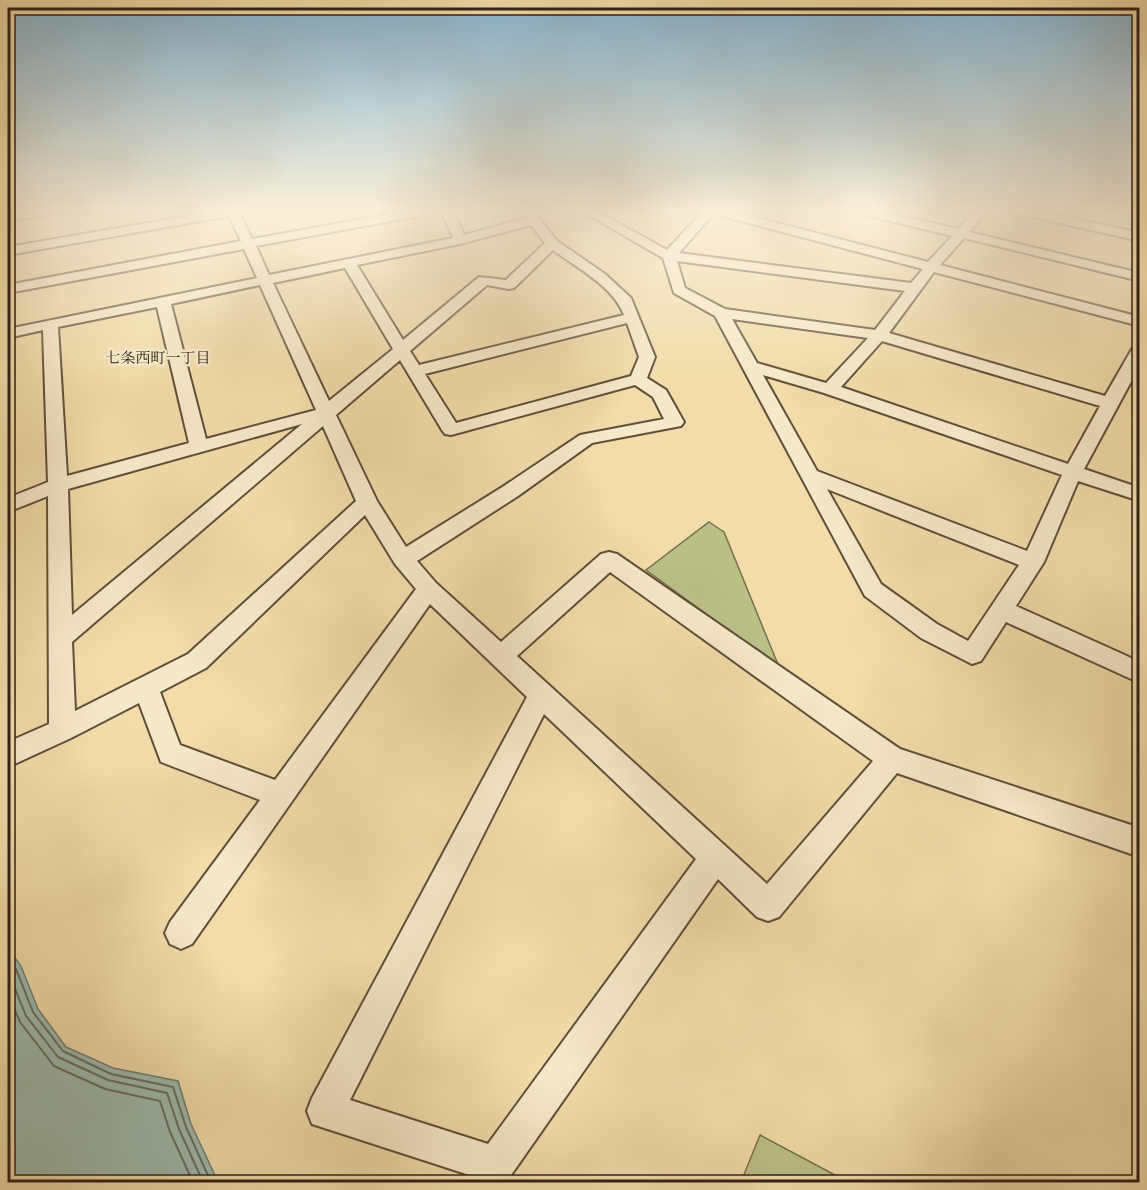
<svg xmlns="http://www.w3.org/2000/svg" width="1147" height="1190" viewBox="0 0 1147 1190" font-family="'Libre Caslon Text','Noto Serif JP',serif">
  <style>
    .green { fill: #bbc088; stroke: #76704e; stroke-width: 1.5 }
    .water { fill: #9cbab1; stroke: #717c72; stroke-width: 1.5 }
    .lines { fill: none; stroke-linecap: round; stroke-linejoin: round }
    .shore { stroke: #666d62; stroke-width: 2 }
    .street-casing { stroke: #604f39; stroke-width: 4 }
    .street { fill: #f6e8c8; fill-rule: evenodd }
    .labels { text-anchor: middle; stroke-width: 5; stroke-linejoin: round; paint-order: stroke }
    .far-neighbourhood-label { font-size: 15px; fill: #302013; stroke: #f6e8c8 }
  </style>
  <rect width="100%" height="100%" fill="#f1dcaa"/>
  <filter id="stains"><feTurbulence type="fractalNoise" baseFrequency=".00333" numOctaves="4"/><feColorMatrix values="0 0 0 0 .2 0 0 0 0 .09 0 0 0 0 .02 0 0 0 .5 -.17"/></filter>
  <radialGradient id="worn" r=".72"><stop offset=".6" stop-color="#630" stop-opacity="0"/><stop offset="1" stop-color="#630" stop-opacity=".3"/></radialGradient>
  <path class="green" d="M 709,522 L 724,532 L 779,667 L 646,570 Z
    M 760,1135 L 848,1182 L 741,1182 Z"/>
  <path class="water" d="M 8,948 L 21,966 L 38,1009 L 66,1047 L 113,1068 L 178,1081 L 191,1124 L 218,1182 L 8,1182 Z"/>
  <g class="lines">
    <path class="shore" d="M 8,958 L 16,969 L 33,1012 L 63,1051 L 111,1074 L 173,1087 L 186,1127 L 211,1182
      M 8,971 L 26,1016 L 58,1057 L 108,1080 L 167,1093 L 179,1129 L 203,1182
      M 8,993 L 20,1022 L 54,1066 L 105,1089 L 160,1101 L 170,1132 L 193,1182"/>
    <defs>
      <path id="street" d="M 27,211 L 55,211 L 49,215 L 8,221 L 8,213 Z
        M 217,211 L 242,211 L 240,214 L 252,239 L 407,211 L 430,211 L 424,215 L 256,246 L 269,275 L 453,238 L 441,211 L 453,211 L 464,235 L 527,218 L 523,213 L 525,211 L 537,211 L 535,213 L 557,241 L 605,274 L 631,298 L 655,357 L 647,378 L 666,390 L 684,422 L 681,426 L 592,443 L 518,496 L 417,561 L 436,583 L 501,642 L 601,554 L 609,552 L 617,554 L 900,749 L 1140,828 L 1140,857 L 897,773 L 779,917 L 768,921 L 757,917 L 718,879 L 509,1178 L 500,1182 L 491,1182 L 312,1124 L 307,1111 L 312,1098 L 527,697 L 430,604 L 192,944 L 181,949 L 170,944 L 165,933 L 170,922 L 260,800 L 161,762 L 139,703 L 71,738 L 8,767 L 8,742 L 49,724 L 48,496 L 8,512 L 8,498 L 48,482 L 43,330 L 8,338 L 8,329 L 257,278 L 244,249 L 8,293 L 8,285 L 241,241 L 229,216 L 8,255 L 8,247 ZM 531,225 L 545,243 L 506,280 L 479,277 L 403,340 L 357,265 L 460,244 ZM 553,250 C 577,268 613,286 624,315 L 419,365 L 410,351 L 487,285 L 509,289 L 514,288 ZM 345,268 L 393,349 L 329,401 L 273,283 ZM 260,285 L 316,410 L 206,439 L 171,304 ZM 157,307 L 189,443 L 67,476 L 58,327 ZM 627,323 L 639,357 L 631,376 L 456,423 L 425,374 ZM 400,360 L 442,430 L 445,434 L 451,435 L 635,385 L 653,397 L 664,419 L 580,435 L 504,486 L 406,547 L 377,501 L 336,415 ZM 302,424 L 72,615 L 68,489 ZM 323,426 L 356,501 L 188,654 L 75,711 L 72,642 ZM 365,515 L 395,564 L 416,589 L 275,780 L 180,745 L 160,692 L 206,668 ZM 610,572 L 873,761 L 767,884 L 517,656 ZM 544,714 L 696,859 L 488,1144 L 350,1100 Z
        M 582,211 L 596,211 L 667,250 L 703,211 L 731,211 L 928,262 L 952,236 L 862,214 L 860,211 L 880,211 L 958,229 L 975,211 L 987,211 L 969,232 L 1140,273 L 1140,281 L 964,238 L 940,265 L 1140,317 L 1140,326 L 934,272 L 889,333 L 1105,396 L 1132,349 L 1140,344 L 1140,365 L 1084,469 L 1140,488 L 1140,501 L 1078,481 L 1044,562 L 1016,606 L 1140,662 L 1140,683 L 1006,622 L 981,661 L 972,664 L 921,638 L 865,596 L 715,316 L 674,293 L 663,258 ZM 714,213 L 714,214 L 923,269 L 911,283 L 679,253 ZM 677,261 L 905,291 L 875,330 L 725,309 L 685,288 ZM 732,319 L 868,338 L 826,383 L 757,363 ZM 882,341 L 1100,406 L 1068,464 L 841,387 ZM 763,375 L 824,393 L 1062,475 L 1027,551 L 817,471 ZM 827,489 L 1019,565 L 968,641 L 937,624 L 881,584 Z
        M 1019,211 L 1039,211 L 1140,233 L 1140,241 L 1025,215 Z"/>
    </defs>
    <use href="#street" class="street-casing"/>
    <use href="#street" class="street"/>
  </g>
  <linearGradient id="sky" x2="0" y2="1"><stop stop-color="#89b6d2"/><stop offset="0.56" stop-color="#f9efd9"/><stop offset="1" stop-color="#f9efd9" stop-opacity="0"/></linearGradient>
  <rect width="1147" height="377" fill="url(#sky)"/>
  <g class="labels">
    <g class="far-neighbourhood-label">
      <text x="158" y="363">七条西町一丁目</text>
    </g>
  </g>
  <rect width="1147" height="1190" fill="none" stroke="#f1dcaa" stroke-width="30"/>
  <rect x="9" y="9" width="1129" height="1172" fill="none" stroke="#302013" stroke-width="3"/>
  <rect x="15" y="15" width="1117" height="1160" fill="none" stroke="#302013" stroke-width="1.5"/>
  <rect width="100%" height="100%" filter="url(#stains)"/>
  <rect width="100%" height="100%" fill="url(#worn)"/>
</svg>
